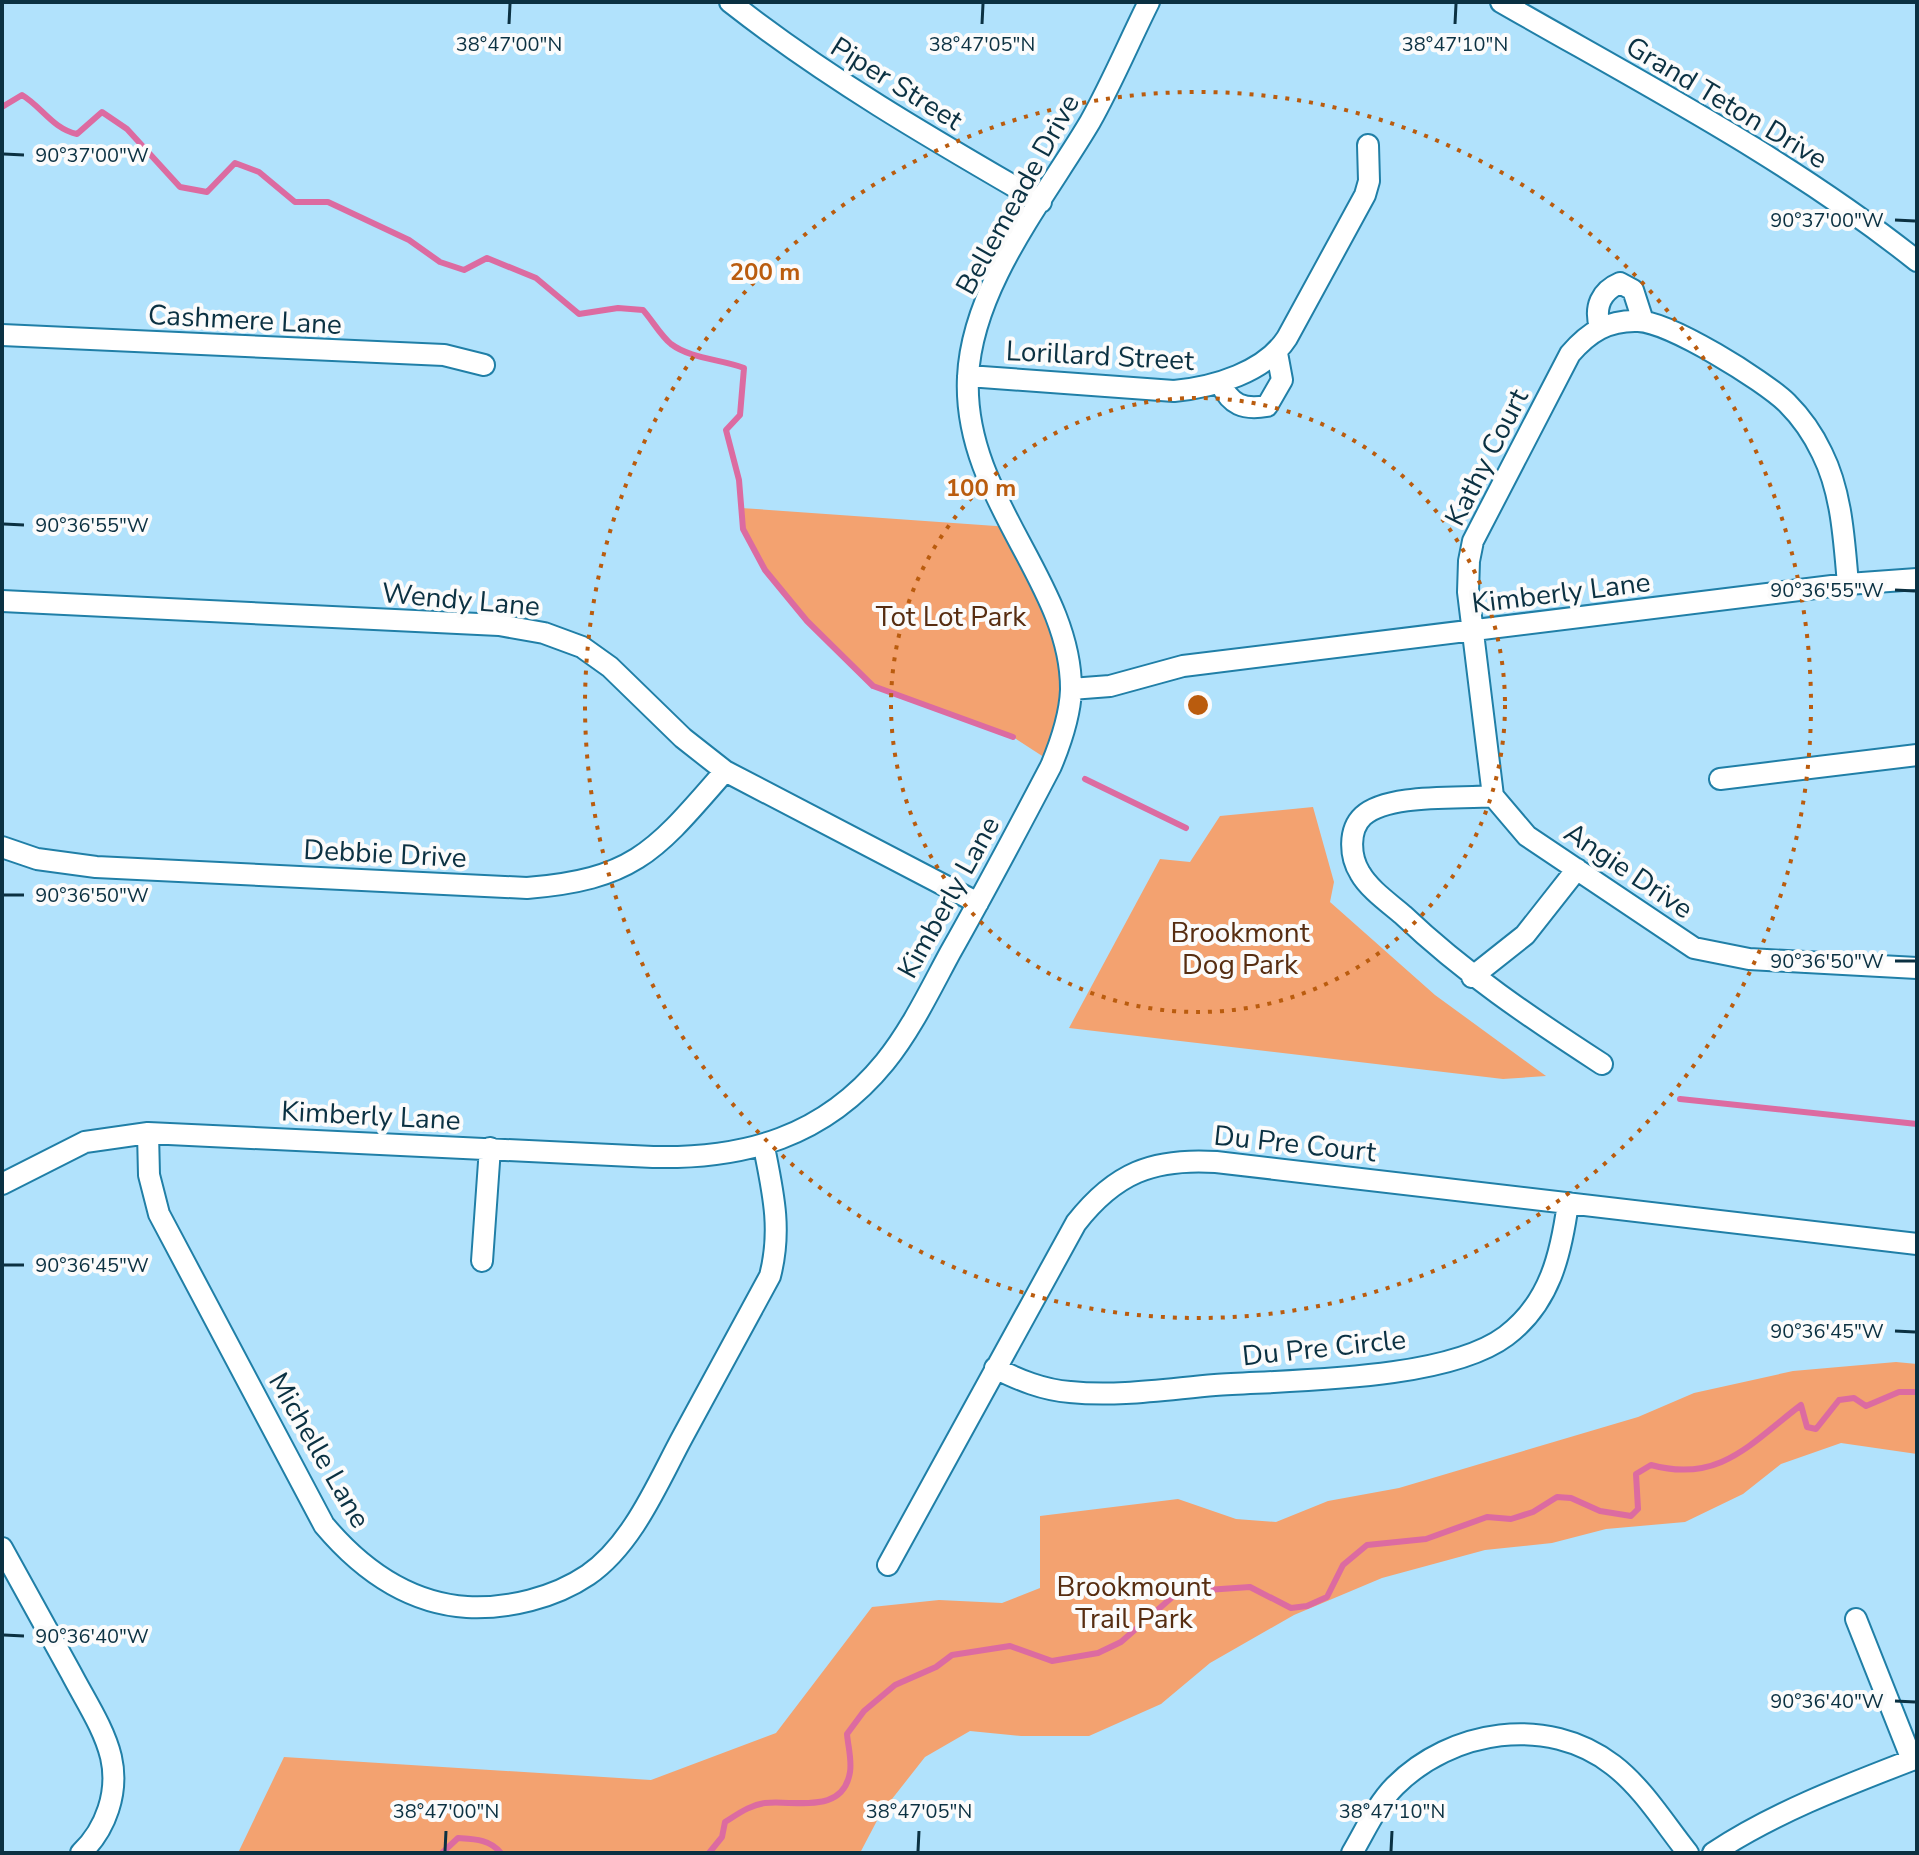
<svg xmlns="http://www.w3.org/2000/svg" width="1919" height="1855" viewBox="0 0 1919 1855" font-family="'Nunito Sans',sans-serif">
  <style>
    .green { fill: #f3a270 }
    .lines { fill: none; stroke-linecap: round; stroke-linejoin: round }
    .stream { stroke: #dc6ba1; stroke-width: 6 }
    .minor-casing { stroke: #207fa7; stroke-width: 24 }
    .minor { stroke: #fff; stroke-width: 20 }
    .ticks { fill: none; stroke: #0b3142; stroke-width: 3 }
    .ring { fill: none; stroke: #ba5c0e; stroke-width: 4; stroke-dasharray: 4 8 }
    .labels { text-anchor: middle; stroke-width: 8; stroke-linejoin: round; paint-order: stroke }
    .street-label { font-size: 28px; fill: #0b3142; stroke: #fbfbfb }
    .park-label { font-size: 28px; fill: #572d11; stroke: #fbfbfb }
    .ticks-label { font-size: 20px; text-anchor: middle; fill: #0b3142; stroke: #fbfbfb; stroke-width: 8; stroke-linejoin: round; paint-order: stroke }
    .centre { fill: #ba5c0e; stroke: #fbfbfb; stroke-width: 4 }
    .ring-label { font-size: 24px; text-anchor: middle; font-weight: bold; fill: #ba5c0e; stroke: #fbfbfb; stroke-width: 8; stroke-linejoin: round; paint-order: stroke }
  </style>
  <rect width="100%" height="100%" fill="#b1e2fc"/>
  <path class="green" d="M 741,508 L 1010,527 L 1070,669 L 1053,763 L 1013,737 L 873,686 L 807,621 L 765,570 L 743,529 Z
    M 1313,807 L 1334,882 L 1330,902 L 1435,995 L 1546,1076 L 1503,1079 L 1069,1028 L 1160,859 L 1190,862 L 1220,816 Z
    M 1896,1362 L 1917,1364 L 1917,1454 L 1841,1443 L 1781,1464 L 1743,1494 L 1685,1522 L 1606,1529 L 1552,1543 L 1485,1550 L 1382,1578 L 1294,1615 L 1210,1663 L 1161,1704 L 1089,1736 L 1021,1736 L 970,1731 L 925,1757 L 881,1813 L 860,1853 L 238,1853 L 284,1757 L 651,1780 L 776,1733 L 872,1607 L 939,1600 L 1002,1603 L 1040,1588 L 1040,1516 L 1178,1499 L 1236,1519 L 1276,1522 L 1328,1501 L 1399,1488 L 1638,1417 L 1694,1393 L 1793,1371 Z"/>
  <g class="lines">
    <path class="stream" d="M 2,107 L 22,95 C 42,107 53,129 77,134 L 102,112 L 127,129 L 180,187 L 207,192 L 235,163 L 259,172 L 295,202 L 328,202 L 409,240 L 440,262 L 464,270 L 487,258 L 536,278 L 579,314 L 618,308 L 643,310 C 652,320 661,336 671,344 C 691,359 721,359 744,368 L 740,415 L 726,430 L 739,480 L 743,529 L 765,570 L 807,621 L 873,686 L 1013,737
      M 1085,779 L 1186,828
      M 1680,1099 L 1917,1124
      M 442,1853 L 458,1838 C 474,1839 490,1839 501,1853
      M 709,1853 L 722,1837 L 725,1822 C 738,1814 750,1805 765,1803 C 796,1800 843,1815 850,1772 C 852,1760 848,1746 847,1734 L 864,1711 L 895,1685 L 936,1667 L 952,1655 L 1010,1646 L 1052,1661 L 1098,1653 L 1121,1642 L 1178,1592 L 1250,1587 L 1291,1608 L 1307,1606 L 1327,1597 L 1343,1565 L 1367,1545 L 1426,1539 L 1487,1517 L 1511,1519 L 1533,1512 L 1557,1497 L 1571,1498 L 1600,1511 L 1631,1516 L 1638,1509 L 1636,1474 L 1651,1465 C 1720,1484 1752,1442 1801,1405 L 1807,1427 L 1816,1429 L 1839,1400 L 1854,1398 L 1866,1406 L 1899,1392 L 1917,1392"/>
    <defs>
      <path id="minor" d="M 730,2 C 828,79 934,140 1041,202
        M 1501,2 C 1642,83 1789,159 1917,261
        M 1600,327 C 1594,307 1601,291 1620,283 L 1633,290 L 1643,321
        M 2,335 L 444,355 L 484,365
        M 968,376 L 1174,391 C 1215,387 1265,372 1287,338 L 1365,195 L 1369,181 L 1368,145
        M 1220,383 C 1231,405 1243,410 1267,406 L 1282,380 L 1277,353
        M 1848,584 C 1844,540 1842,493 1822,453 C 1813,434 1802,418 1787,403 C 1763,380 1670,322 1638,321 C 1608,320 1589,332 1570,354 L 1473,541 L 1469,561 L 1468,592 L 1493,796 L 1527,836 L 1694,948 L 1749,959 L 1917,968
        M 2,601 L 499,625 L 544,633 L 582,647 L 610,667 L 683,738 L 725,771 L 978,903
        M 1071,689 L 1110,686 L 1183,666 L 1848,584 L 1917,579
        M 1720,779 L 1917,755
        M 1493,796 C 1460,799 1388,793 1363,816 C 1348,830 1350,857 1360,873 C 1369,889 1389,903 1403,915 C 1464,973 1531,1018 1602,1064
        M 2,847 L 37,859 L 96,867 L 527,888 C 636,879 656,850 725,771
        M 1472,977 L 1525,935 L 1577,869
        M 148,1133 L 149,1175 L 159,1214 L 324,1525 C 361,1569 407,1603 467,1607 C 508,1609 554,1598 588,1575 C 633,1544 658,1482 683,1436 C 712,1383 741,1329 770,1276 C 782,1230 773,1192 764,1147
        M 2,1184 L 85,1142 L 148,1133 L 653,1157 C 745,1159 824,1137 885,1062 C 911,1030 930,990 950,953 C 985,891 1018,829 1051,766 C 1061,742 1070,716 1071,690 C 1072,582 962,498 968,377 C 972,286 1045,198 1090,122 C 1112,83 1129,42 1149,2
        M 482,1261 L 490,1148
        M 995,1368 C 1019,1380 1043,1390 1070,1392 C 1118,1397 1167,1389 1215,1385 C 1291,1380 1446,1381 1506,1336 C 1550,1303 1561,1254 1568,1203
        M 2,1548 C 25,1590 48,1632 71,1673 C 85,1700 104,1728 111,1757 C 119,1792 106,1829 81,1853
        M 888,1565 L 1076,1223 C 1115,1173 1153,1158 1216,1162 L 1917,1244
        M 1856,1619 L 1912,1760
        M 1352,1853 C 1365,1831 1377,1804 1395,1786 C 1451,1730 1547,1714 1613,1765 C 1643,1788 1664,1823 1688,1853
        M 1713,1853 C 1775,1812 1847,1785 1917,1758"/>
    </defs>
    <use href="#minor" class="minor-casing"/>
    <use href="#minor" class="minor"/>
  </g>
  <path class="ticks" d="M 509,24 L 510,4M 982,24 L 983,4M 1455,24 L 1456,4M 4,154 L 24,155M 1895,220 L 1915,221M 4,524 L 24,525M 1895,590 L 1915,591M 4,895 L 24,895M 1895,961 L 1915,961M 4,1265 L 24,1265M 1895,1331 L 1915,1332M 4,1635 L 24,1636M 1895,1701 L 1915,1702M 445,1851 L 446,1831M 918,1851 L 919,1831M 1391,1851 L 1392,1831"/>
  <g class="ring">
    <circle cx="1198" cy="705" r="307"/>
    <circle cx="1198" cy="705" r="613"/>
  </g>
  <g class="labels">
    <g class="street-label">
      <text transform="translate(897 83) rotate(32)" y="10">Piper Street</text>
      <text transform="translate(1727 102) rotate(31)" y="10">Grand Teton Drive</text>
      <text transform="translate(1017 194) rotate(-61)" y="10">Bellemeade Drive</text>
      <text transform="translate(245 319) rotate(3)" y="10">Cashmere Lane</text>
      <text transform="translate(1100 355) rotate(3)" y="10">Lorillard Street</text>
      <text transform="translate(1486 457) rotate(-63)" y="10">Kathy Court</text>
      <text transform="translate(1561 592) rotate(-7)" y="10">Kimberly Lane</text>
      <text transform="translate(461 599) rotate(5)" y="10">Wendy Lane</text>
      <text transform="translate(385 853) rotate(3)" y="10">Debbie Drive</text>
      <text transform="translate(1629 870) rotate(34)" y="10">Angie Drive</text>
      <text transform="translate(948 897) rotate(-61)" y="10">Kimberly Lane</text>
      <text transform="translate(371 1115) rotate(3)" y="10">Kimberly Lane</text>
      <text transform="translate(1295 1143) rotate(6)" y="10">Du Pre Court</text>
      <text transform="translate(1324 1347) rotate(-6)" y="10">Du Pre Circle</text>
      <text transform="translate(320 1450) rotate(60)" y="10">Michelle Lane</text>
    </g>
    <g class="park-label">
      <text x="951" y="626">Tot Lot Park</text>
      <text x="1240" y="942">Brookmont<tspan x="1240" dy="32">Dog Park</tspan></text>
      <text x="1134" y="1596">Brookmount<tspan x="1134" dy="32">Trail Park</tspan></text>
    </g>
  </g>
  <g class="ticks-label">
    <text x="509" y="51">38°47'00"N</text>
    <text x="982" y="51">38°47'05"N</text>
    <text x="1455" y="51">38°47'10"N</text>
    <text x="92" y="162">90°37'00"W</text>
    <text x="1827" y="227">90°37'00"W</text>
    <text x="92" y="532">90°36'55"W</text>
    <text x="1827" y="597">90°36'55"W</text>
    <text x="92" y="902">90°36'50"W</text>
    <text x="1827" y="968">90°36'50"W</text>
    <text x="92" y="1272">90°36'45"W</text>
    <text x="1827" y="1338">90°36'45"W</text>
    <text x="92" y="1643">90°36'40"W</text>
    <text x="1827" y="1708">90°36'40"W</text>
    <text x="446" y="1818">38°47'00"N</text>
    <text x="919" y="1818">38°47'05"N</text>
    <text x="1392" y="1818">38°47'10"N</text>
  </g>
  <circle cx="1198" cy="705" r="12" class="centre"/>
  <g class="ring-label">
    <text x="765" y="280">200 m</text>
    <text x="981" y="496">100 m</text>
  </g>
  <rect width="1919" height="1855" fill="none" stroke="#0b3142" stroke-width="8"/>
</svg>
